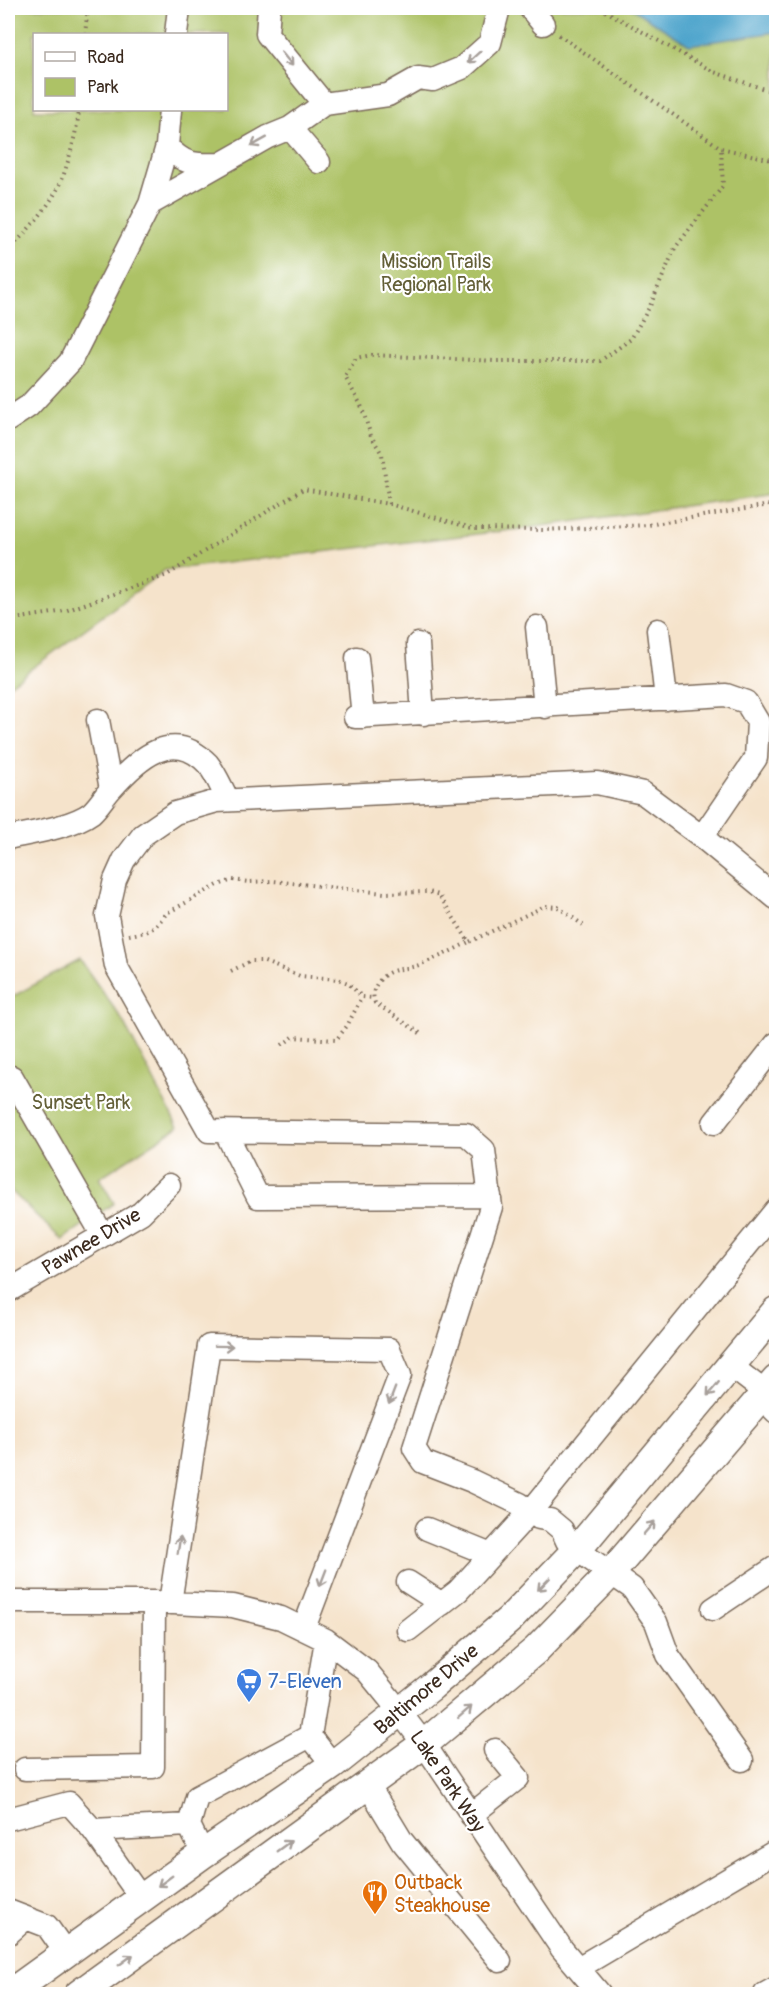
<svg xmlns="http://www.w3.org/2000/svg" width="784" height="2002" viewBox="0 0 784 2002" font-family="Pangolin,sans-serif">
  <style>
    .green { fill: #adc266; stroke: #747642; stroke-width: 1.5; fill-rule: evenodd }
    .water { fill: #50a5cc; stroke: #466875; stroke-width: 1.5 }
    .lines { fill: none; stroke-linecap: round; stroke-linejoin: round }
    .minor-casing { stroke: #7c6b5b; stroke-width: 25 }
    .major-casing { stroke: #7c6b5b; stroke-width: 31 }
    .path { stroke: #7c6b5b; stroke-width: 4; stroke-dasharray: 1.5 4.5; stroke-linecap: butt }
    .minor { stroke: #fff; stroke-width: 22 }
    .major { stroke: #fff; stroke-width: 28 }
    .oneway { stroke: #a79f9a }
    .labels { text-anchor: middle; stroke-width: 4.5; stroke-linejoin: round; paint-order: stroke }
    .park-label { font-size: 20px; fill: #635f37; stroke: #fff }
    .street-label { font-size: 20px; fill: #3b2a1e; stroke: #fff }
    .shop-label { font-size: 20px; fill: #366cbe; stroke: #fff; text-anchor: start }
    .food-label { font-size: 20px; fill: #c56008; stroke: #fff; text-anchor: start }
  </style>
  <rect width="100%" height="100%" fill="#fff"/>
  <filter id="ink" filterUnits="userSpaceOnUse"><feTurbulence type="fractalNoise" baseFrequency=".0167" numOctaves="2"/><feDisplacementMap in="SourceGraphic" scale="12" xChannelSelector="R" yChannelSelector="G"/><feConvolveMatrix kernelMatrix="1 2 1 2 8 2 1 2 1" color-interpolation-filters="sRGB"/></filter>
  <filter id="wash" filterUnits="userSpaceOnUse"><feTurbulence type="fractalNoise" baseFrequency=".008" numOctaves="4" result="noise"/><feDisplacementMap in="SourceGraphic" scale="24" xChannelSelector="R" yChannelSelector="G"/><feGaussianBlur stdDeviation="1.35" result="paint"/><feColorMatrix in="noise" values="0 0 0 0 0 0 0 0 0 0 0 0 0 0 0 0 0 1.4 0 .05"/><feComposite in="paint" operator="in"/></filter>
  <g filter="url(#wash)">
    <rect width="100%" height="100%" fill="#f5e3cb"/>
    <path class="green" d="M 8,8 L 776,8 L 776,493 L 521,529 L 165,570 L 8,686 ZM 34,34 L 226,34 L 226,110 L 34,110 Z
      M 80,960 L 121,1018 L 178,1127 L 99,1178 L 114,1203 L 62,1240 L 8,1188 L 8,999 Z"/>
    <path class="water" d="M 631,8 L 776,8 L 776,32 L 689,45 Z"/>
  </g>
  <g filter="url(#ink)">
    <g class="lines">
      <defs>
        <path id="minor" d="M 269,8 L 267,34 L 324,104
          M 530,8 L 543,24
          M 176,34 L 179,8
          M 290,128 L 319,162
          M 167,146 C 184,165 195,165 220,164
          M 150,204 L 268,137 L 290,128 L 324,104 L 388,95 L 418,78 L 433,80 L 462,68 L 490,43 L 499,8
          M 8,420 L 29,406 L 70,362 L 150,204 L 167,146 L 170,110
          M 537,627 L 545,707
          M 658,630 L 666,699
          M 418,644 L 423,714
          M 357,658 L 363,717
          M 355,717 L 726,695 L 746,702 L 758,722 L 756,758 L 702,837
          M 98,720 L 111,789
          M 8,838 C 31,833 72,827 91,813 C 99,806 105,795 112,788 C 138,759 172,727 208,764 C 216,774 222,789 228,800
          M 776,898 L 702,837 L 643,793 L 597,783 L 217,801 L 175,813 L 143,835 L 124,860 L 115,880 L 107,916 L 116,966 L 209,1131 L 466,1134 L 484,1150 L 491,1207 L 414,1448 L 423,1462 L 472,1481 L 520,1504 L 531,1511 L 776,1210
          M 12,1077 L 102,1234
          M 714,1123 L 776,1044
          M 225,1131 L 258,1197 L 490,1196
          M 8,1291 L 141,1213 L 169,1185
          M 731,1366 L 766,1393 L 774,1410 L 776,1412
          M 427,1529 L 491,1555
          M 408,1582 L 442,1604
          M 8,1602 L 154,1602 L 233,1606 L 281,1618 L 326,1640 L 367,1671 L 389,1698 L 424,1744 L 562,1949 L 600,1994
          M 170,1603 L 209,1346 L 389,1349 L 400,1375 L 304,1628
          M 713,1609 L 776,1567
          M 408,1630 L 458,1591 L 531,1511 L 539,1518 L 550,1520 L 562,1530 L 567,1541 L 577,1550 L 632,1588 L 656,1622 L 668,1655 L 742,1760
          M 326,1640 L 310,1736 L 333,1765
          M 25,1769 L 153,1767 L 154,1602
          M 368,1785 L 402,1841 L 500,1961
          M 471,1815 L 518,1778 L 495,1750
          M 8,1819 L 69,1803 L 93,1830 L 189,1825
          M 93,1830 L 141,1898
          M 203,1854 L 189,1825 L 197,1797 L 310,1736
          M 8,1911 L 47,1926 L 66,1953
          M 8,1934 L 26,1918
          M 578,1968 L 776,1851
          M 765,1994 L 776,1988"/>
        <path id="major" d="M 9,1994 L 203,1854 L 333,1765 L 432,1686 L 510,1619 L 582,1544 L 776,1311
          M 79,1994 L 424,1744 L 536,1650 L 611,1573 L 776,1380"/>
      </defs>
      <use href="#minor" class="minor-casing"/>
      <use href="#major" class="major-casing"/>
      <path class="path" d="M 600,8 L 714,72 L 776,93
        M 85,34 L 88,8
        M 559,35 L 721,148 L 776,161
        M 8,251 C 26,232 47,210 59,186 C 67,170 78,127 79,110
        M 389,504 L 382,454 L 371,436 L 361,405 L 345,377 L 356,358 L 372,355 L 495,361 L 600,361 L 631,339 L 650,306 L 675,248 L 723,186 L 721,148
        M 8,620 L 65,611 L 167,575 L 303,489 L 389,504 L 475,529 L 545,530 L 648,525 L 776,504
        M 129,935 L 146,932 L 155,927 L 167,913 L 218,885 L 233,880 L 249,882 L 273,881 L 384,893 L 429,892 L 439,895 L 469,942 L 545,906 L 558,907 L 583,925
        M 231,971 L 251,961 L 262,961 L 300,976 L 338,979 L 348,983 L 362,997
        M 420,1033 L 375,1003 C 372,994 373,989 379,981 C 390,966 406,971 421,964 C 438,958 453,950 469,942
        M 282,1045 L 293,1037 L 336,1040 L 347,1026 L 362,997 L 373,998"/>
      <use href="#minor" class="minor"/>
      <use href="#major" class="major"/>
    </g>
    <defs><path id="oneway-shaft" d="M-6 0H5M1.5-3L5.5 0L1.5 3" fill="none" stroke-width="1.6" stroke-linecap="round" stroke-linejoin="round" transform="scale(1.5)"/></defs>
    <g class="oneway">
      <use href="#oneway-shaft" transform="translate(474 57) rotate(138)"/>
      <use href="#oneway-shaft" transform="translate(287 59) rotate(51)"/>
      <use href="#oneway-shaft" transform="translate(259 142) rotate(151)"/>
      <use href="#oneway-shaft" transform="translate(224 1346) rotate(1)"/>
      <use href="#oneway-shaft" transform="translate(713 1389) rotate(130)"/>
      <use href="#oneway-shaft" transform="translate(392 1396) rotate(111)"/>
      <use href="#oneway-shaft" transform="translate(649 1528) rotate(-49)"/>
      <use href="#oneway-shaft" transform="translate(179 1545) rotate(-81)"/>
      <use href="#oneway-shaft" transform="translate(323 1578) rotate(111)"/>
      <use href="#oneway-shaft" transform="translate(544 1584) rotate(134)"/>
      <use href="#oneway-shaft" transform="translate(465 1712) rotate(-41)"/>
      <use href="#oneway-shaft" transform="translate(284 1846) rotate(-36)"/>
      <use href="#oneway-shaft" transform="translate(165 1881) rotate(144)"/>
      <use href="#oneway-shaft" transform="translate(126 1960) rotate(-36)"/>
    </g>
  </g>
  <defs>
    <symbol id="supermarket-pin" viewBox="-11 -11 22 30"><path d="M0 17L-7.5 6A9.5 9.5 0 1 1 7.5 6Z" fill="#3f7fe0" stroke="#fff"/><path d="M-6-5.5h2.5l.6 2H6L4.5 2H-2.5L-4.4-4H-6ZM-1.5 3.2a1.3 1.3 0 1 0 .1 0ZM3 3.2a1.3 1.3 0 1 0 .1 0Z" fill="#fff"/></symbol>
    <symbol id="restaurant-pin" viewBox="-11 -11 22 30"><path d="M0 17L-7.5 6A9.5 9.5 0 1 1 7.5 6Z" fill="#e8710a" stroke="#fff"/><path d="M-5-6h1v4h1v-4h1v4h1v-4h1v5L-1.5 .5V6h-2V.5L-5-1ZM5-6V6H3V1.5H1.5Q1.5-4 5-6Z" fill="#fff"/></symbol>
  </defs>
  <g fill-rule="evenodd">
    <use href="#supermarket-pin" x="234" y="1666" width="30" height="40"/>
    <use href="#restaurant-pin" x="360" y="1878" width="30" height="40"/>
  </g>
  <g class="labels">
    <g class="park-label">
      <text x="436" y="268">Mission Trails<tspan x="436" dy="23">Regional Park</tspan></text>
      <text x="81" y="1109">Sunset Park</text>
    </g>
    <g class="street-label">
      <text transform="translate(91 1241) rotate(-31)" y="7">Pawnee Drive</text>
      <text transform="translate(426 1689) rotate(-40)" y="7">Baltimore Drive</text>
      <text transform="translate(448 1781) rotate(56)" y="7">Lake Park Way</text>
    </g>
    <g class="shop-label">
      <text x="268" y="1688">7-Eleven</text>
    </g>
    <g class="food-label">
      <text x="394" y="1889">Outback<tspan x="394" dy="23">Steakhouse</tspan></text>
    </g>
  </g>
  <rect width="784" height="2002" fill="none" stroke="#fff" stroke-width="30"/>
  <rect x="33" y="33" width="195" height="78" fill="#ffffff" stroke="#b1aaa5" stroke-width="1.5"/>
  <rect x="45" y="52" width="30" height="9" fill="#ffffff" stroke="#b1aaa5" stroke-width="1.5"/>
  <text x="87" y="63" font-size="18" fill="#3b2a1e">Road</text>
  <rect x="45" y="78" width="30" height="18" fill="#adc266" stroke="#b1aaa5" stroke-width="1.5"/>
  <text x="87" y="93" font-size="18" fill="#3b2a1e">Park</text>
</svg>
